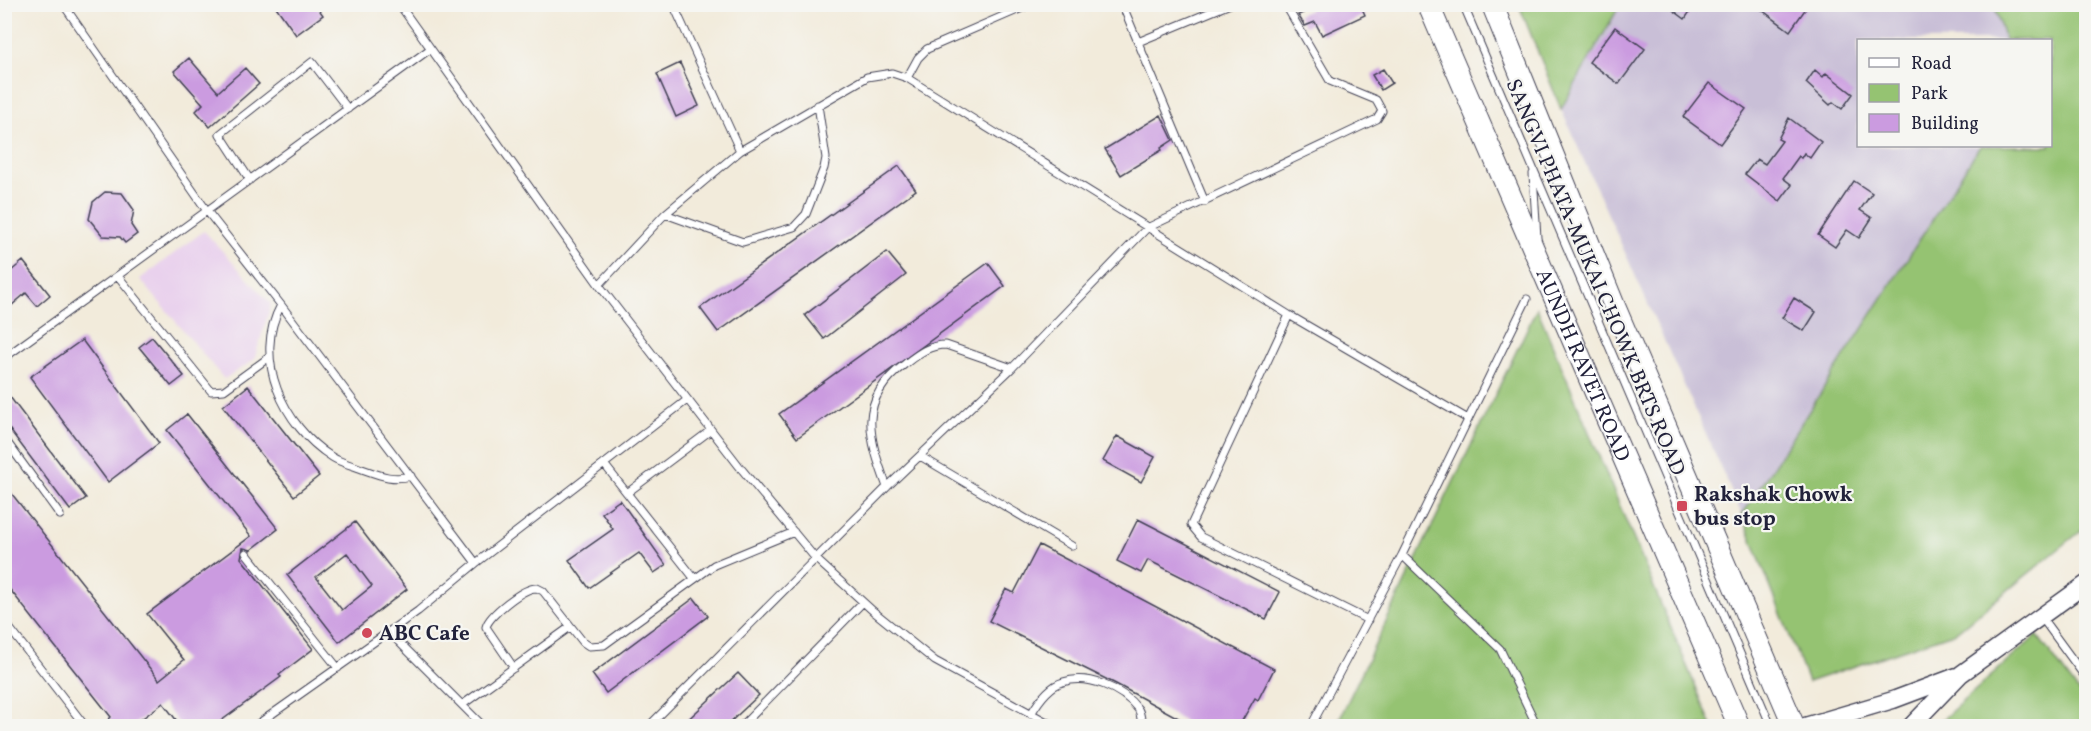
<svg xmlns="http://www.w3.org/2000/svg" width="2091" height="731" viewBox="0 0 2091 731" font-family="Vollkorn,serif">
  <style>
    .built { fill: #e9d1ed }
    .industrial { fill: #c9bfd7 }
    .green { fill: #95c372; stroke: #5c7256; stroke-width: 1.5 }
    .building { fill: #cb9be0; fill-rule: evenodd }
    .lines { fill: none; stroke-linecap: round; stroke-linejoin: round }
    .service-casing { stroke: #414053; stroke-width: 9 }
    .tertiary-casing { stroke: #414053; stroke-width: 19 }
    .primary-casing { stroke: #414053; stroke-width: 23 }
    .service { stroke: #fff; stroke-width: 7 }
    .tertiary { stroke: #fff; stroke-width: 16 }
    .primary { stroke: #fff; stroke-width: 21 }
    .poi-dot { fill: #d1495b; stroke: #f6f6f2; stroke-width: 2 }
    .labels { text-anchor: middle; stroke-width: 4.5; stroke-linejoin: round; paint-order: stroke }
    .street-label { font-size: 21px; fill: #22223b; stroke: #f6f6f2 }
    .poi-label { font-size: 21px; font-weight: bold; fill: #22223b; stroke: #f6f6f2; text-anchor: start }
  </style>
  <rect width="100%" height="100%" fill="#f6f6f2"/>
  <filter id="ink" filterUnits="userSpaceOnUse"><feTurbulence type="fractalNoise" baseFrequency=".0167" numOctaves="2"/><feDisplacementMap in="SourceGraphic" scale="12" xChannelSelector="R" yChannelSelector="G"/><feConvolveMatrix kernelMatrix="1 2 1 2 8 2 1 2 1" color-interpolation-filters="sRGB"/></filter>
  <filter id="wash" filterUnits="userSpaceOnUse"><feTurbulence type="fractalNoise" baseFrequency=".008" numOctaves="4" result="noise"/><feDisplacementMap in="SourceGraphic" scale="24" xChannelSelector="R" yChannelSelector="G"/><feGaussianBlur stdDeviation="1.35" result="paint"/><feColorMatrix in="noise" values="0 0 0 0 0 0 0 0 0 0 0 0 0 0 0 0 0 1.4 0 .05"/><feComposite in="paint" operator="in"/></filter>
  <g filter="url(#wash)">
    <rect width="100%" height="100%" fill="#f2ebdb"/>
    <path class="built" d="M 204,231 L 271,304 L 254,360 L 224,379 L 140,279 Z"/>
    <path class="industrial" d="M 1620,5 L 1994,5 L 2005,40 L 1858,40 L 1858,146 L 1980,146 L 1742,515 L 1561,109 Z"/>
    <path class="green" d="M 1519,5 L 1620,5 L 1561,109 Z
      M 1994,5 L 2086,5 L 2086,527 L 1956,632 L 1808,682 L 1742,515 L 1980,146 L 2050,146 L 2050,40 L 2005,40 Z
      M 1537,308 L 1712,726 L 1336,726 Z
      M 2037,635 L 2086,702 L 2086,726 L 1935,726 Z"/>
    <g id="blocks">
      <path class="building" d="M 274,4 L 315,4 L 323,15 L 296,35 Z
        M 1307,4 L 1360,4 L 1365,15 L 1322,35 L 1315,22 L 1305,26 L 1298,15 L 1310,10 Z
        M 1665,4 L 1695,4 L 1685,19 Z
        M 1754,4 L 1809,4 L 1790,31 Z
        M 1615,27 L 1645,49 L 1619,84 L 1589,62 Z
        M 189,58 L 218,92 L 245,68 L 259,84 L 210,127 L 196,111 L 203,104 L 174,71 Z
        M 680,63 L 699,106 L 676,117 L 657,74 Z
        M 1383,69 L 1392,83 L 1381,90 L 1372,75 Z
        M 1815,70 L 1823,77 L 1826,73 L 1853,94 L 1842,109 L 1833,102 L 1830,105 L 1806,83 Z
        M 1709,83 L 1746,109 L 1720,144 L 1683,117 Z
        M 1161,115 L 1173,140 L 1161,148 L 1162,150 L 1121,175 L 1105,149 Z
        M 1789,118 L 1821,142 L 1810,158 L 1804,153 L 1801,158 L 1799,156 L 1783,178 L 1792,185 L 1780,201 L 1745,174 L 1757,159 L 1765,164 L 1782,141 L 1778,139 Z
        M 899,166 L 916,190 L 718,332 L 700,308 Z
        M 1854,181 L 1872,193 L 1860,210 L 1872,218 L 1859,238 L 1847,230 L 1835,247 L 1818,235 Z
        M 105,192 L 122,193 L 134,210 L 131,225 L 137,234 L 125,243 L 120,237 L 103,236 L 89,219 L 93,202 Z
        M 887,252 L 906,275 L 824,339 L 805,315 Z
        M 23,261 L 50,295 L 37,306 L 26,293 L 4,312 L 4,277 Z
        M 988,263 L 1005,286 L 797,438 L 779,414 Z
        M 1794,298 L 1816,312 L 1804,331 L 1782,318 Z
        M 152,337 L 184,376 L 171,386 L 139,347 Z
        M 82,340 L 159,443 L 108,482 L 30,377 Z
        M 248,386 L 319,476 L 294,496 L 223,406 Z
        M 4,389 L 86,498 L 70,510 L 4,422 Z
        M 187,414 L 278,529 L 251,550 L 243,548 L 241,558 L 313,649 L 279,675 L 281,677 L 214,726 L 181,726 L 163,703 L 132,726 L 113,726 L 108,720 L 111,717 L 4,582 L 4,484 L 159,680 L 184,660 L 147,614 L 251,536 L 167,430 Z
        M 1117,436 L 1155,457 L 1141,482 L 1103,461 Z
        M 620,500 L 666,565 L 654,573 L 639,553 L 589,588 L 569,560 L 613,529 L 602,513 Z
        M 1138,519 L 1280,592 L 1266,619 L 1148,560 L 1141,573 L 1117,561 Z
        M 355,522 L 407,589 L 339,642 L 287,575 ZM 347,553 L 372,586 L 342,610 L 316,577 Z
        M 1039,545 L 1274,669 L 1258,700 L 1255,698 L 1239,726 L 1193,726 L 1116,684 L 989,621 L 1006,589 L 1014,593 Z
        M 694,598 L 708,616 L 606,693 L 592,674 Z
        M 738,673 L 759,695 L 726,726 L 681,726 Z"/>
    </g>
  </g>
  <g filter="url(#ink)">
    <use href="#blocks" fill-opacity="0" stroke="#414053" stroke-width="1.5"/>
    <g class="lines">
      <defs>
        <path id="service" d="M 63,4 L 207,211 L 281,305 L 476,563
          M 399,4 L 599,285 L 739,466 L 816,559 L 873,611 L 935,661 L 1054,726
          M 673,4 L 740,151
          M 1122,4 L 1205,202
          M 1463,4 L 1771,726
          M 1138,42 L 1230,4
          M 907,78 L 918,58 L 927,49 L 1031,4
          M 1533,174 L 1537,238
          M 250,180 L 220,134 L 312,62 L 348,109
          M 665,214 L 743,242 L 794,227 L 806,214 L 824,168 L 826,158 L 818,105
          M 118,276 L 211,391 L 224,390 L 268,358
          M 599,285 L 665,214 L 740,151 L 867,77 L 892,73 L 907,78 L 1289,315 L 1468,419
          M 281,305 C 252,358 283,426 332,457 C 341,463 352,465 362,469 C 379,475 392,481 411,476
          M 1289,315 L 1191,525 L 1201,537 L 1368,620
          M 4,358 L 430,49
          M 4,438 L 60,515
          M 920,456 L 1072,546
          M 604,464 L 694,578
          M 887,487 C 869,438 856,400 905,364 C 918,354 929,345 946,345 L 1012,368
          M 627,493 L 711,430
          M 246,553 L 338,668
          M 1402,555 L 1527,299
          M 2042,618 L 2086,678
          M 4,621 L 85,726
          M 389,632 L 483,726
          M 514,668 L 486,627 C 489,615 524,587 537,588 L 543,591 L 583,642 L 589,646 L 604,645 L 714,565 L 794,532
          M 462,705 L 570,627
          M 1031,714 C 1038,702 1049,686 1063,682 C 1088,674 1122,688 1138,709 C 1141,713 1141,721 1142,726
          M 255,726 L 418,611 L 476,563 L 687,400
          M 649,726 L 887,487 L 1012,368 L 1147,228 L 1377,119 L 1382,111 L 1376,100 L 1330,81 L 1285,4
          M 742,726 L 863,602
          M 1311,726 L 1402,555 L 1500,649 L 1537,726"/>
        <path id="tertiary" d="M 1805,726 L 1893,700 L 1957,676
          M 1911,726 L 1961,674 L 2086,584"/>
        <g id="primary">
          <path id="s1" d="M 1428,4 L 1739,726"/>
          <path d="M 1492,4 L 1614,305 L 1794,726"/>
        </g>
      </defs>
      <use href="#service" class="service-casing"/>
      <use href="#tertiary" class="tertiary-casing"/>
      <use href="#primary" class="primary-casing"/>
      <use href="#service" class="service"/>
      <use href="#tertiary" class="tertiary"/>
      <use href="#primary" class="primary"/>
    </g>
  </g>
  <g class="poi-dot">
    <rect x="1676" y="500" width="12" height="12" rx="3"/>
    <circle cx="367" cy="633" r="6"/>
  </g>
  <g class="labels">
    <g class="street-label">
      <text transform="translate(1596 277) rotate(67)" y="7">SANGVI PHATA-MUKAI CHOWK BRTS ROAD</text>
      <text dy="7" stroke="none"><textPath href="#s1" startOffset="393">AUNDH RAVET ROAD</textPath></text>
    </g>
    <g class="poi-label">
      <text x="1694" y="501">Rakshak Chowk<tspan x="1694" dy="24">bus stop</tspan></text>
      <text x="379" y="640">ABC Cafe</text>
    </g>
  </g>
  <rect width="2091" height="731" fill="none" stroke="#f6f6f2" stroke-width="24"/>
  <rect x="1857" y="39" width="195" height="108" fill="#f6f6f2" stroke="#a1a1a9" stroke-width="1.5"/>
  <rect x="1869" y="58" width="30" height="9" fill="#ffffff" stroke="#a1a1a9" stroke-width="1.5"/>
  <text x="1911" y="69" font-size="18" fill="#22223b">Road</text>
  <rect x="1869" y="84" width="30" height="18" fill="#95c372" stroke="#a1a1a9" stroke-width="1.5"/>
  <text x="1911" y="99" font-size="18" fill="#22223b">Park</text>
  <rect x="1869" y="114" width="30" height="18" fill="#cb9be0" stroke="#a1a1a9" stroke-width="1.5"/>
  <text x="1911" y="129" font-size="18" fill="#22223b">Building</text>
</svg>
